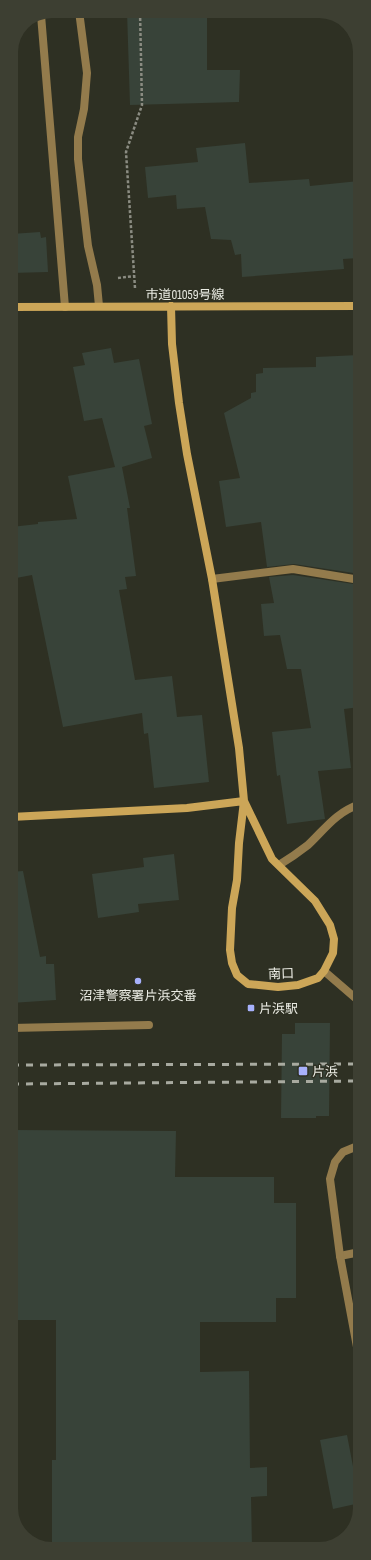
<svg xmlns="http://www.w3.org/2000/svg" width="371" height="1560" viewBox="0 0 371 1560" font-family="'Sofia Sans Condensed','Noto Sans JP',sans-serif">
  <style>
    .building { fill: #384339 }
    .lines { fill: none; stroke-linecap: round; stroke-linejoin: round }
    .path { stroke: #8b8c82; stroke-width: 2.5; stroke-dasharray: 3 2; stroke-linecap: butt }
    .lane { stroke: #937b4c; stroke-width: 8 }
    .street { stroke: #937b4c; stroke-width: 8 }
    .secondary { stroke: #cca658; stroke-width: 8 }
    .rail { stroke: #a8aaa0; stroke-width: 3; stroke-dasharray: 7 7; stroke-linecap: butt }
    .poi-dot { fill: #a7b1fc; stroke: #2e3023; stroke-width: 1.5 }
    .labels { text-anchor: middle; stroke-width: 3; stroke-linejoin: round; paint-order: stroke }
    .street-label { font-size: 13px; fill: #ebece4; stroke: #2e3023 }
    .poi-label { font-size: 13px; fill: #ebece4; stroke: #2e3023; text-anchor: start }
  </style>
  <rect width="100%" height="100%" fill="#2e3023"/>
  <path class="building" d="M 127,11 L 207,11 L 207,70 L 240,70 L 239,102 L 130,105 Z
    M 245,143 L 249,183 L 309,179 L 310,186 L 359,181 L 359,258 L 343,259 L 344,269 L 242,277 L 241,254 L 235,255 L 231,240 L 211,239 L 205,207 L 177,209 L 176,195 L 148,198 L 145,167 L 198,162 L 196,148 Z
    M 40,232 L 41,238 L 46,237 L 48,272 L 11,273 L 11,234 Z
    M 111,348 L 114,363 L 139,359 L 152,424 L 144,426 L 152,458 L 122,467 L 130,508 L 127,508 L 136,576 L 125,577 L 127,589 L 119,590 L 135,680 L 172,676 L 177,717 L 202,715 L 209,782 L 154,788 L 148,733 L 144,734 L 142,713 L 63,727 L 32,575 L 11,579 L 11,527 L 38,524 L 38,522 L 77,519 L 68,476 L 115,467 L 102,418 L 84,421 L 73,367 L 85,365 L 82,353 Z
    M 359,355 L 360,574 L 294,564 L 267,567 L 261,522 L 226,527 L 219,481 L 240,478 L 224,413 L 251,398 L 251,393 L 256,392 L 256,374 L 263,373 L 263,368 L 316,367 L 316,357 Z
    M 293,575 L 360,585 L 360,707 L 344,709 L 351,768 L 318,771 L 325,819 L 287,824 L 280,775 L 277,776 L 272,732 L 311,728 L 301,669 L 287,669 L 280,635 L 264,636 L 261,604 L 274,603 L 269,577 Z
    M 174,854 L 179,900 L 138,904 L 139,912 L 98,918 L 92,874 L 144,867 L 143,858 Z
    M 23,871 L 40,957 L 46,956 L 46,964 L 54,964 L 56,1000 L 11,1003 L 11,872 Z
    M 295,1023 L 330,1023 L 329,1116 L 316,1116 L 316,1118 L 281,1118 L 282,1034 L 295,1034 Z
    M 12,1130 L 176,1131 L 175,1177 L 274,1177 L 274,1203 L 296,1203 L 296,1298 L 276,1298 L 276,1322 L 200,1322 L 200,1372 L 249,1371 L 250,1468 L 267,1467 L 267,1496 L 251,1497 L 252,1548 L 52,1549 L 52,1460 L 56,1460 L 56,1320 L 12,1320 Z
    M 347,1435 L 360,1503 L 333,1509 L 320,1440 Z"/>
  <g class="lines">
    <path class="path" d="M 118,278 L 134,276
      M 135,288 L 126,152 L 142,105 L 140,11"/>
    <path class="lane" d="M 79,11 L 87,73 L 84,109 L 78,137 L 78,159 L 88,246 L 97,285 L 99,306
      M 41,15 L 65,307
      M 324,971 L 360,1002
      M 11,1028 L 149,1025
      M 340,1256 L 360,1252"/>
    <path class="street" d="M 212,579 L 293,569 L 360,580
      M 279,865 C 289,859 299,852 308,845 C 326,828 335,813 360,804
      M 360,1145 L 343,1152 L 335,1162 L 330,1179 L 340,1256 L 360,1363"/>
    <path class="secondary" d="M 171,306 L 172,344 L 179,403 L 187,454 L 212,579 L 239,748 L 244,801 L 239,843 L 237,880 L 232,908 L 230,950 L 232,963 L 237,975 L 248,984 L 278,987 L 298,985 L 318,978 L 324,971 L 333,953 L 334,939 L 330,925 L 315,901 L 272,859 L 244,801
      M 11,307 L 359,306
      M 11,817 L 187,808 L 244,801"/>
    <path class="rail" d="M 12,1065 L 360,1064
      M 12,1084 L 360,1081"/>
  </g>
  <g class="poi-dot">
    <circle cx="138" cy="981" r="4"/>
    <rect x="247" y="1004" width="8" height="8" rx="2"/>
    <rect x="298" y="1066" width="10" height="10" rx="2"/>
  </g>
  <g class="labels">
    <g class="street-label">
      <text x="185" y="299">市道01059号線</text>
      <text transform="translate(281 973) rotate(-2)" y="5">南口</text>
    </g>
    <g class="poi-label">
      <text x="138" y="1000" text-anchor="middle">沼津警察署片浜交番</text>
      <text x="259" y="1013">片浜駅</text>
      <text x="312" y="1076">片浜</text>
    </g>
  </g>
  <path d="M0 0H371V1560H0ZM52 18H319A34 34 0 0 1 353 52V1508A34 34 0 0 1 319 1542H52A34 34 0 0 1 18 1508V52A34 34 0 0 1 52 18Z" fill="#3d3f32" fill-rule="evenodd"/>
</svg>
